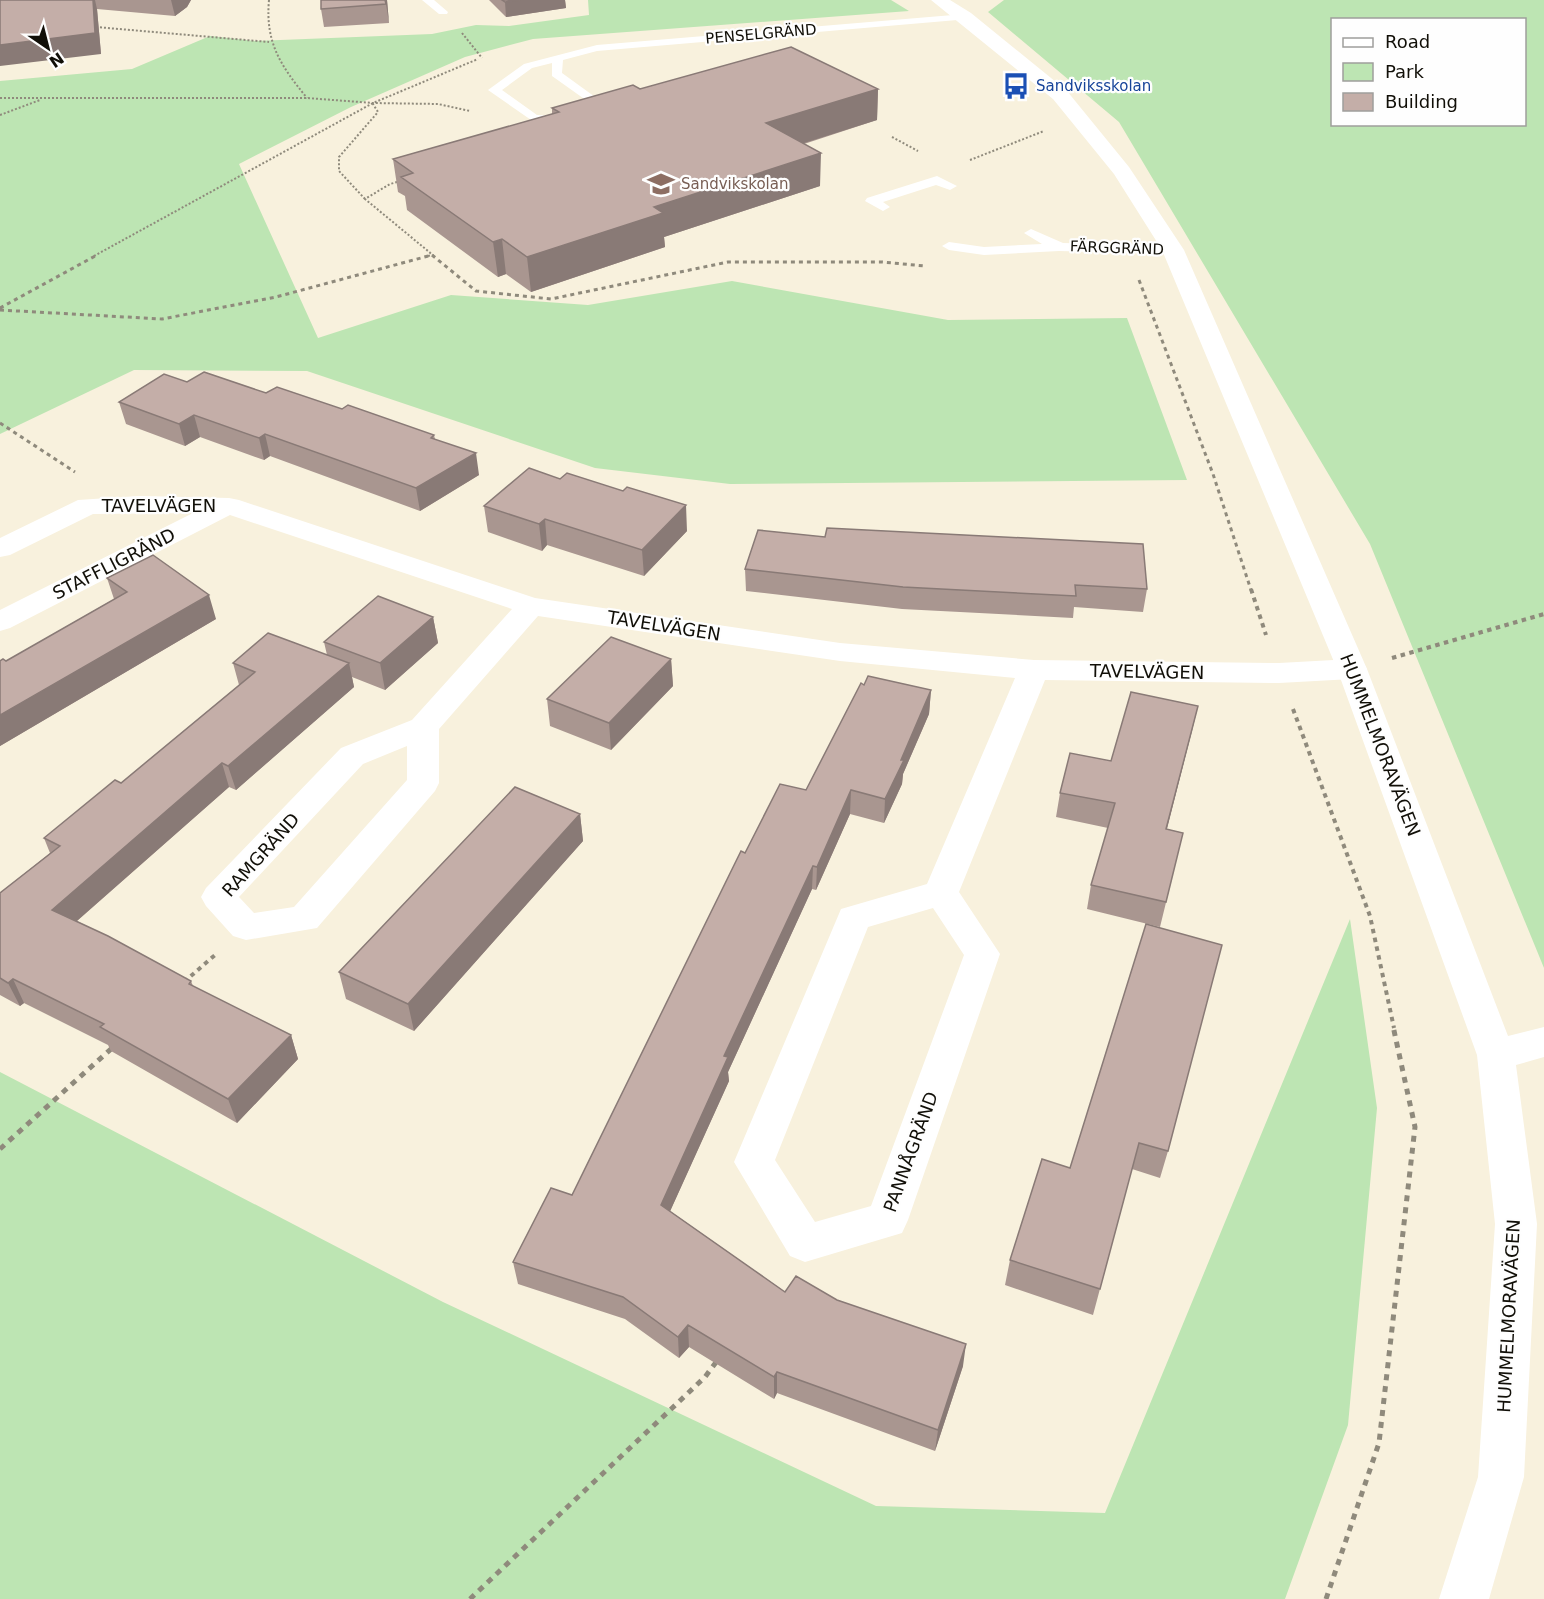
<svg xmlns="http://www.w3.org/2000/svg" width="1544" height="1599" viewBox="0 0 1544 1599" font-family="'DejaVu Sans',sans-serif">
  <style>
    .green { fill: #bde5b3; fill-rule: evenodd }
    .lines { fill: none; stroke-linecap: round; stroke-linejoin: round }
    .path-far3 { stroke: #8f8a7c; stroke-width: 2; stroke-dasharray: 2 2; stroke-linecap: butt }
    .path-far2 { stroke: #8f8a7c; stroke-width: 3; stroke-dasharray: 4 4; stroke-linecap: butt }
    .path-far1 { stroke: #8f8a7c; stroke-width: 4; stroke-dasharray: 4.5 4.5; stroke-linecap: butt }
    .path { stroke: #8f8a7c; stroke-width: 5; stroke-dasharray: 6 6; stroke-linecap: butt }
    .service { fill: #fff; fill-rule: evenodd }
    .minor { fill: #fff; fill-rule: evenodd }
    .tertiary { fill: #fff; fill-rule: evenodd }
    .wall { fill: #a99690 }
    .shaded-wall { fill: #897a76 }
    .building { fill: #c4aea8; stroke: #897a76; stroke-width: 1.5 }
    .labels { text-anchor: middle; stroke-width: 4.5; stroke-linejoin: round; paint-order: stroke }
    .far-street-label { font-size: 15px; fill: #110f08; stroke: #fefefe }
    .far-transit-label { font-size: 15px; fill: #164399; stroke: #fefefe; text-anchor: start }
    .far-education-label { font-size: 15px; fill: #785e54; stroke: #fefefe; text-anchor: start }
    .street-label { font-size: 18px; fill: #110f08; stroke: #fefefe }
  </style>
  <rect width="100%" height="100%" fill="#f8f1dd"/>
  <path class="green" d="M 588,0 L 891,0 L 909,11 L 533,39 L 465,57 L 351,107 L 239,164 L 318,338 L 451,295 L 588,305 L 732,281 L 948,320 L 1127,318 L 1187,480 L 730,484 L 595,468 L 307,371 L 134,370 L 0,434 L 0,81 L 132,69 L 210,36 L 255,41 L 432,34 L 476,25 L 509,26 L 589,15 Z
    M 1004,0 L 1544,0 L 1544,968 L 1370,544 L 1119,122 L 988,12 ZM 1332,20 L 1524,20 L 1524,124 L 1332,124 Z
    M 1350,919 L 1377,1108 L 1348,1425 L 1285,1599 L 0,1599 L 0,1072 L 443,1302 L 876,1506 L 1105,1513 Z"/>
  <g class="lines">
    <path class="path-far3" d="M 269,0 C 265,43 281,66 307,98
      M 96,27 L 269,42
      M 462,33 L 482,58
      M 0,98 L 307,98 L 373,103 L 438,104 L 470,111
      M 0,115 L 40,100
      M 892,137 L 918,151
      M 970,160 L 1044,131
      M 401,181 L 390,184 L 365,199 L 434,256
      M 365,199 L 339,171 L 339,157 L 378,112 L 373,104
      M 94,256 L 373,103 L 478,59
      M 428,256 L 432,255"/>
    <path class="path-far2" d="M 432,255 L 476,291 L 551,299 L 728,262 L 882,262 L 925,266
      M 1139,280 L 1213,474 L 1251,590
      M 0,308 L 97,255
      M 0,310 L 162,319 L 276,297 L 432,255
      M 0,423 L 75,472"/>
    <path class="path-far1" d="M 1251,589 L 1266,635
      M 1392,658 L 1544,614
      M 1293,709 L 1370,916 L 1394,1028
      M 184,982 L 215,955"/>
    <path class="path" d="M 0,1149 L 112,1048
      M 470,1599 L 705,1377 L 717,1361
      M 1326,1599 L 1379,1443 L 1415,1127 L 1393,1026"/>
    <path class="service" d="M 422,0 L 434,0 L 448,12 L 447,14 L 439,14 Z
      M 965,14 L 970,17 L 969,19 L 597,51 L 563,60 L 562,73 L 602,102 L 598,114 L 562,124 L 534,122 L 488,90 L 524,64 L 597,45 ZM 552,63 L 552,76 L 590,103 L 588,109 L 562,116 L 537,115 L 502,90 L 532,68 Z
      M 937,176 L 957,186 L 950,190 L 936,185 L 883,202 L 890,207 L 883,211 L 865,201 L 867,198 Z
      M 1031,229 L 1063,243 L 1173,246 L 1180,250 L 1173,254 L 1059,251 L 984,255 L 949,250 L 942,246 L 949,242 L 984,247 L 1042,244 L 1024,233 Z"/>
    <path class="minor" d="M 139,496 L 229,498 L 239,500 L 535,598 L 840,643 L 1034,660 L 1279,663 L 1352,659 L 1363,662 L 1367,669 L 1363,676 L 1352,679 L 1279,683 L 1045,680 L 959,892 L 1000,954 L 908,1220 L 902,1233 L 805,1262 L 790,1256 L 734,1162 L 841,909 L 927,884 L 1015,678 L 840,661 L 538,616 L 439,729 L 439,783 L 435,791 L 317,928 L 246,940 L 233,936 L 206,906 L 201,897 L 206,888 L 341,748 L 412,720 L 512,609 L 230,515 L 10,628 L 0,631 L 0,610 L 193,513 L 93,514 L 10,555 L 0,557 L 0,538 L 78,500 ZM 407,746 L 407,780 L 294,907 L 254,913 L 239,897 L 363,764 ZM 933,908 L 964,955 L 871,1206 L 815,1222 L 775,1160 L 868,927 Z"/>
    <path class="tertiary" d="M 931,0 L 950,0 L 971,13 L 1067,91 L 1129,167 L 1184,250 L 1367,669 L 1508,1036 L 1544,1027 L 1544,1057 L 1516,1065 L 1537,1224 L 1524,1477 L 1489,1599 L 1439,1599 L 1478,1477 L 1495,1224 L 1477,1055 L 1337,669 L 1162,250 L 1114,174 L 1053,99 Z"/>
  </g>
  <path class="wall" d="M 0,0 L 191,0 L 187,7 L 175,16 L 97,9 L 101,54 Z
    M 387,0 L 389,23 L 324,27 L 321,9 Z
    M 489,0 L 565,0 L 566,8 L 506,17 Z
    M 640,89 L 878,89 L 877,120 L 804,144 L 820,186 L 664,237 L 665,247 L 531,292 L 506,274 L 498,277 L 407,210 L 405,196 L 398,192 L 393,159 L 552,114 L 552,108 Z
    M 187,382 L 266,393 L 342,409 L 434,435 L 435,439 L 479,475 L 420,511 L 270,456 L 264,460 L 200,437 L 185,446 L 126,424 L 119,402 Z
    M 484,506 L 687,531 L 644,576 L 547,545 L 542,551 L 488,532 Z
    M 758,530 L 1147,589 L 1143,612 L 1074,607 L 1073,618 L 902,609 L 746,591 L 745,569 Z
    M 107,578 L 216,619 L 0,746 L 0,661 L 6,661 L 114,599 Z
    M 433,617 L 438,643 L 385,690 L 352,677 L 354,687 L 236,790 L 229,787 L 77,921 L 191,981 L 193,986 L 291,1035 L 298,1059 L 237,1123 L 111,1051 L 108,1045 L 24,1003 L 20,1006 L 0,995 L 0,893 L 50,853 L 44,838 L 121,783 L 239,685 L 233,663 L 327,655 L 324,642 Z
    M 671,659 L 673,686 L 611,750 L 550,726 L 547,699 Z
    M 864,685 L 931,690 L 929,714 L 903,774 L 902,784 L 884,823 L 850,814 L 816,890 L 812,889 L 728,1072 L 729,1081 L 670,1211 L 785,1292 L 837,1300 L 963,1366 L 935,1451 L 777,1393 L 774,1399 L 689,1347 L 679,1358 L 625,1319 L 518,1284 L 513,1262 L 572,1195 L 745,853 L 806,790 Z
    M 1198,706 L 1167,829 L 1183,833 L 1160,927 L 1087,909 L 1091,885 L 1108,828 L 1056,817 L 1060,793 Z
    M 580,814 L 583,841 L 414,1031 L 346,999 L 339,972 L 459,846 Z
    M 1146,924 L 1168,1151 L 1160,1178 L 1132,1169 L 1093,1315 L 1005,1285 L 1010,1260 L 1070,1168 Z"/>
  <path class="shaded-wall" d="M 93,0 L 95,0 L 97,9 L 101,54 L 0,66 L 0,45 Z
    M 171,0 L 191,0 L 187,7 L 175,16 Z
    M 385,0 L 387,0 L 389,23 L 386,4 Z
    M 520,0 L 565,0 L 566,8 L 506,17 L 505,2 Z
    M 878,89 L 877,120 L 766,155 L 766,123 Z
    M 821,153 L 820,186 L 664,237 L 665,247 L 531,292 L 527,257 L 654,207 Z
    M 502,239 L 506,274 L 498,277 L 493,242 Z
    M 194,415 L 200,437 L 185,446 L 179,424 Z
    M 265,434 L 270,456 L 264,460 L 259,438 Z
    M 476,453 L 479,475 L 420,511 L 416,488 Z
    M 686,505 L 687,531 L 644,576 L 642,550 Z
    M 545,519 L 547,545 L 542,551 L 539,524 Z
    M 209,595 L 216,619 L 0,746 L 0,715 Z
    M 433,617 L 438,643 L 385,690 L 380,663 Z
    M 671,659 L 673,686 L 611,750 L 609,723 Z
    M 349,663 L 354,687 L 236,790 L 228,766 Z
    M 931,690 L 929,714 L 903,774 L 902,784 L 884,823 L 885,799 L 901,760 Z
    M 1198,706 L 1192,731 L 1160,854 L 1166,829 Z
    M 222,763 L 229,787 L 62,934 L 52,910 Z
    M 851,790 L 850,814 L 816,890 L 817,867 Z
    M 580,814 L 583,841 L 414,1031 L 408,1004 Z
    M 813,866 L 812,889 L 728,1072 L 729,1081 L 663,1227 L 661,1205 L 724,1056 Z
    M 13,979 L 24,1003 L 20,1006 L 8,983 Z
    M 291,1035 L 298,1059 L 237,1123 L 228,1099 Z
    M 688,1325 L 689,1347 L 679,1358 L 678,1337 Z
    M 966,1344 L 963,1366 L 935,1451 L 938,1430 Z
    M 777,1372 L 777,1393 L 774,1399 L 774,1377 Z"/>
  <path class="building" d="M 0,0 L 93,0 L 95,33 L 0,45 Z
    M 321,0 L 385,0 L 386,4 L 321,9 Z
    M 502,0 L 520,0 L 505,2 Z
    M 791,47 L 878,89 L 766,123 L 821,153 L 654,207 L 663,213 L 527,257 L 502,239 L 493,242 L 401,177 L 413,173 L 393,159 L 559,112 L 552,108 L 633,85 L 640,89 Z
    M 204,372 L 266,393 L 277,387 L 342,409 L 348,405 L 434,435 L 431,438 L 476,453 L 416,488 L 265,434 L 259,438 L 194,415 L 179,424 L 119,402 L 164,374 L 187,382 Z
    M 529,468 L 560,479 L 567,473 L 623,491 L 627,487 L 686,505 L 642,550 L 545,519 L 539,524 L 484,506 Z
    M 827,528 L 1143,544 L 1147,589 L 1075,585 L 1076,596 L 903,587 L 745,569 L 758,530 L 825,537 Z
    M 153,555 L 209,595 L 0,715 L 0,661 L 3,659 L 6,661 L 127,592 L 107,578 Z
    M 378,596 L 433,617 L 380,663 L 324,642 Z
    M 268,633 L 349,663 L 228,766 L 222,763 L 52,910 L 108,936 L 191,981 L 189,984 L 291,1035 L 228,1099 L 100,1027 L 104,1024 L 13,979 L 8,983 L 0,978 L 0,893 L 60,846 L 44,838 L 115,780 L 121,783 L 255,672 L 233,663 Z
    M 611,637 L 671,659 L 609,723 L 547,699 Z
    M 868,676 L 931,690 L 901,760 L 904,760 L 885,799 L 851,790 L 817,867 L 813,866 L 724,1056 L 728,1057 L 661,1205 L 785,1292 L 796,1276 L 837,1300 L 966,1344 L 938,1430 L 777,1372 L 774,1377 L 688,1325 L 678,1337 L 623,1297 L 513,1262 L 551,1188 L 572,1195 L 741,851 L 745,853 L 780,784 L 806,790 L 861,683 L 864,685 Z
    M 1131,692 L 1198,706 L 1166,829 L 1183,833 L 1166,902 L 1091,885 L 1115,803 L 1060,793 L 1070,753 L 1111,761 Z
    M 515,787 L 580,814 L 408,1004 L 339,972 Z
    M 1146,924 L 1222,945 L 1168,1151 L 1139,1143 L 1100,1289 L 1010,1260 L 1042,1159 L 1070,1168 Z"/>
  <defs>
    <symbol id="bus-bare" viewBox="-9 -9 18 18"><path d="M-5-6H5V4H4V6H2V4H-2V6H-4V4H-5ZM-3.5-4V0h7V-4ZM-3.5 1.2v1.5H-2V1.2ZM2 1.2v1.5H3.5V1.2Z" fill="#1a4fb4" stroke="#fefefe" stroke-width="2.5" paint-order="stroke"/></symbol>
    <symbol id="school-bare" viewBox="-9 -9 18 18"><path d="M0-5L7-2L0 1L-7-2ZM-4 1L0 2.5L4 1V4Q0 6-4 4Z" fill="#8d6e63" stroke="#fefefe" stroke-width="2.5" paint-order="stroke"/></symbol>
  </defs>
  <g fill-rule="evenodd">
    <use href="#bus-bare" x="997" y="67" width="38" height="38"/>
    <use href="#school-bare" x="642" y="165" width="38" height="38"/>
  </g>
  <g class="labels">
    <g class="far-street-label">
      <text transform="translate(761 34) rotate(-5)" y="5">PENSELGRÄND</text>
      <text transform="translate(1117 248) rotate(2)" y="5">FÄRGGRÄND</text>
    </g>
    <g class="far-transit-label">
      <text x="1036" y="91">Sandviksskolan</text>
    </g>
    <g class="far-education-label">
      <text x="681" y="189">Sandvikskolan</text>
    </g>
    <g class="street-label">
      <text x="159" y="512">TAVELVÄGEN</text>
      <text transform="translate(114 564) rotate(-27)" y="6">STAFFLIGRÄND</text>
      <text transform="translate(664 626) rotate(9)" y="6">TAVELVÄGEN</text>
      <text transform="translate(1147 672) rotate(1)" y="6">TAVELVÄGEN</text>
      <text transform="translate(1380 745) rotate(69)" y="6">HUMMELMORAVÄGEN</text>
      <text transform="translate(261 855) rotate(-48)" y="6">RAMGRÄND</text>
      <text transform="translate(911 1152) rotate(-70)" y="6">PANNÅGRÄND</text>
      <text transform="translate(1509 1316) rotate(-87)" y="6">HUMMELMORAVÄGEN</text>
    </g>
  </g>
  <rect x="1331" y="18" width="195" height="108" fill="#fefefe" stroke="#9f9e9c" stroke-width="1.5"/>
  <rect x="1343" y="38" width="30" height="9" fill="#ffffff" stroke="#9f9e9c" stroke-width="1.5"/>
  <text x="1385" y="48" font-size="18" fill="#110f08">Road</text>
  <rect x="1343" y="63" width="30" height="18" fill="#bde5b3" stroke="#9f9e9c" stroke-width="1.5"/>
  <text x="1385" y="78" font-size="18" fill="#110f08">Park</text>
  <rect x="1343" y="93" width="30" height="18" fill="#c4aea8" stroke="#9f9e9c" stroke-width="1.5"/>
  <text x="1385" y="108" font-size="18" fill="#110f08">Building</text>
  <g transform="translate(48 48) rotate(145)" stroke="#fefefe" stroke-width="4.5" paint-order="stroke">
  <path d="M0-4.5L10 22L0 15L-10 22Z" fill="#110f08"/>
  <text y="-9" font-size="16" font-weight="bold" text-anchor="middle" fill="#110f08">N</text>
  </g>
</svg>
